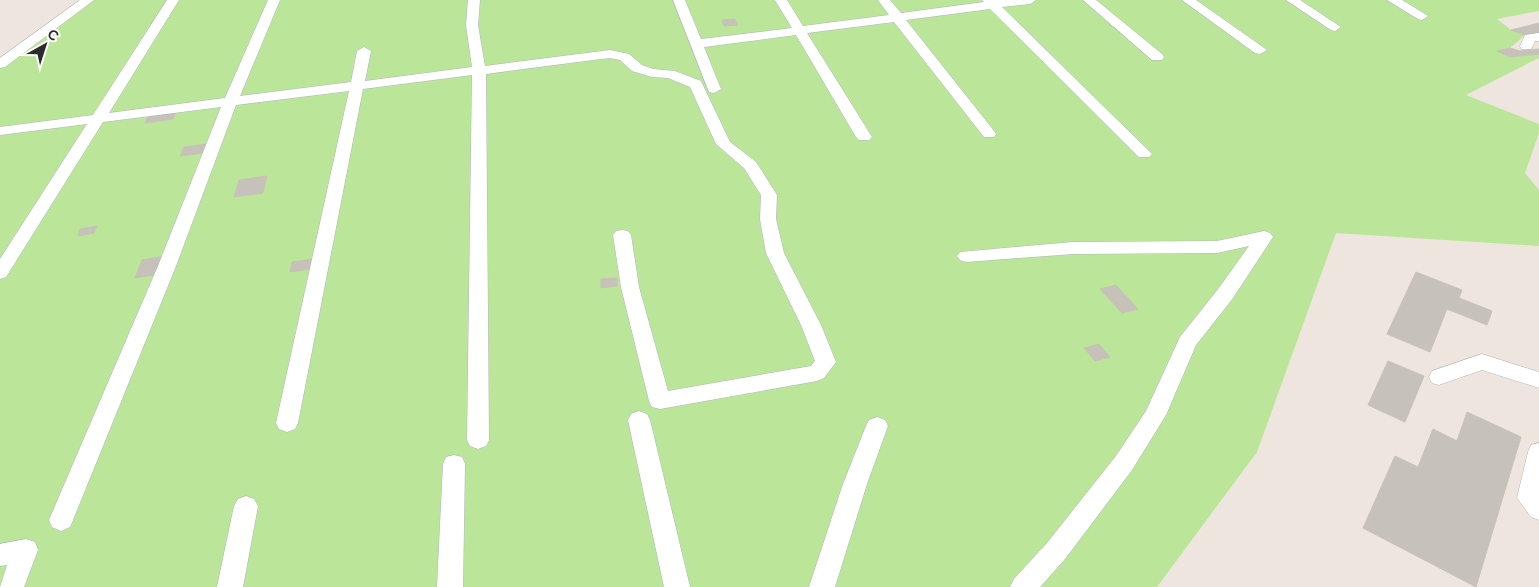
<svg xmlns="http://www.w3.org/2000/svg" width="1539" height="587" viewBox="0 0 1539 587" font-family="Raleway,sans-serif">
  <style>
    .green { fill: #bbe699 }
    .building { fill: #c6c1b9; stroke: #cac1b7 }
    .lines { fill: none; stroke-linecap: round; stroke-linejoin: round }
    .minor-casing { stroke: #b2b6c0; stroke-width: 1 }
    .minor { fill: #fff; fill-rule: evenodd }
  </style>
  <rect width="100%" height="100%" fill="#eee5de"/>
  <path class="green" d="M 88,0 L 1539,0 L 1539,11 L 1497,19 L 1511,30 L 1525,35 L 1510,48 L 1498,51 L 1539,54 L 1539,58 L 1466,95 L 1539,124 L 1539,133 L 1525,173 L 1539,190 L 1539,246 L 1336,233 L 1257,452 L 1157,587 L 0,587 L 0,64 Z"/>
  <path class="building" d="M 735,19 L 737,25 L 724,26 L 722,20 Z
    M 1539,23 L 1539,32 L 1525,35 L 1511,30 Z
    M 1510,48 L 1520,51 L 1539,49 L 1539,54 L 1510,57 L 1497,51 Z
    M 176,111 L 173,119 L 145,123 L 149,115 Z
    M 207,144 L 204,153 L 180,156 L 184,147 Z
    M 267,176 L 263,193 L 234,197 L 239,180 Z
    M 97,226 L 94,233 L 78,236 L 80,229 Z
    M 165,256 L 160,274 L 135,278 L 142,260 Z
    M 312,259 L 310,269 L 290,272 L 292,262 Z
    M 1416,272 L 1462,290 L 1459,298 L 1492,311 L 1487,325 L 1447,309 L 1430,352 L 1387,334 Z
    M 617,278 L 617,286 L 601,288 L 601,279 Z
    M 1116,285 L 1138,309 L 1122,313 L 1100,289 Z
    M 1099,344 L 1110,357 L 1095,361 L 1084,348 Z
    M 1388,361 L 1424,376 L 1405,422 L 1368,405 Z
    M 1467,412 L 1521,437 L 1476,587 L 1363,528 L 1395,456 L 1418,467 L 1433,429 L 1457,441 Z"/>
  <g class="lines">
    <defs>
      <path id="minor" d="M 80,0 L 94,0 L 5,67 L 0,68 L 0,58 Z
        M 167,0 L 179,0 L 109,113 L 225,98 L 268,0 L 280,0 L 240,96 L 351,82 L 357,51 L 364,47 L 371,51 L 365,81 L 472,67 L 466,25 L 468,0 L 480,0 L 478,25 L 485,66 L 610,50 L 629,54 L 642,65 L 653,69 L 675,71 L 701,81 L 730,142 L 756,162 L 777,195 L 776,219 L 784,253 L 821,325 L 836,362 L 824,378 L 817,381 L 660,409 L 652,407 L 649,401 L 621,287 L 613,235 L 616,231 L 622,230 L 628,231 L 631,235 L 639,287 L 668,391 L 811,366 L 815,361 L 801,325 L 766,253 L 760,219 L 761,195 L 744,168 L 716,144 L 690,87 L 668,78 L 652,77 L 632,71 L 620,60 L 610,58 L 593,60 L 486,74 L 489,440 L 486,446 L 478,449 L 470,446 L 467,440 L 472,75 L 363,89 L 298,423 L 295,429 L 287,432 L 279,429 L 276,423 L 349,91 L 236,105 L 176,266 L 73,520 L 70,527 L 61,531 L 52,527 L 49,520 L 158,266 L 221,107 L 103,122 L 6,277 L 0,279 L 0,259 L 87,124 L 0,135 L 0,127 L 93,115 Z
        M 673,0 L 685,0 L 701,39 L 792,28 L 775,0 L 787,0 L 803,26 L 889,15 L 878,0 L 890,0 L 901,13 L 984,2 L 982,0 L 1036,0 L 1030,4 L 1002,7 L 1152,154 L 1149,157 L 1139,157 L 990,9 L 906,20 L 994,131 L 996,134 L 994,137 L 984,137 L 894,22 L 807,33 L 872,137 L 869,140 L 859,140 L 856,137 L 796,35 L 704,47 L 721,89 L 714,93 L 709,92 Z
        M 1083,0 L 1096,0 L 1162,54 L 1164,57 L 1162,60 L 1152,60 Z
        M 1182,0 L 1196,0 L 1267,50 L 1260,54 L 1255,53 Z
        M 1286,0 L 1300,0 L 1341,27 L 1335,31 L 1331,30 Z
        M 1387,0 L 1402,0 L 1428,16 L 1422,20 L 1418,19 Z
        M 1539,33 L 1539,41 L 1535,41 L 1531,49 L 1521,49 L 1520,46 L 1525,35 Z
        M 1264,231 L 1270,233 L 1273,237 L 1233,298 L 1196,345 L 1166,415 L 1132,470 L 1065,559 L 1040,587 L 1010,587 L 1014,579 L 1047,543 L 1116,456 L 1146,411 L 1180,337 L 1219,288 L 1249,246 L 1217,253 L 1073,254 L 966,262 L 960,260 L 957,256 L 960,252 L 1073,242 L 1217,241 Z
        M 1482,354 L 1539,372 L 1539,388 L 1482,370 L 1439,385 L 1432,383 L 1429,377 L 1432,371 Z
        M 639,411 L 647,414 L 650,420 L 690,587 L 664,587 L 628,420 L 631,414 Z
        M 877,417 L 885,420 L 888,426 L 867,484 L 835,587 L 809,587 L 843,484 L 866,426 L 869,420 Z
        M 1539,443 L 1539,520 L 1531,517 L 1517,498 L 1528,452 L 1531,445 Z
        M 454,455 L 462,457 L 465,464 L 463,587 L 437,587 L 443,464 L 446,457 Z
        M 246,496 L 254,499 L 258,506 L 243,587 L 217,587 L 234,506 L 238,499 Z
        M 26,539 L 35,542 L 38,550 L 24,587 L 0,587 L 7,565 L 0,566 L 0,544 Z"/>
    </defs>
    <use href="#minor" class="minor-casing"/>
    <use href="#minor" class="minor"/>
  </g>
  <g transform="translate(45 45) rotate(39)" stroke="#ffffff" stroke-width="4" paint-order="stroke">
  <path d="M0-4L9 19L0 12L-9 19Z" fill="#2c2c2c"/>
  <text y="-8" font-size="14" font-weight="bold" text-anchor="middle" fill="#2c2c2c">С</text>
  </g>
</svg>
